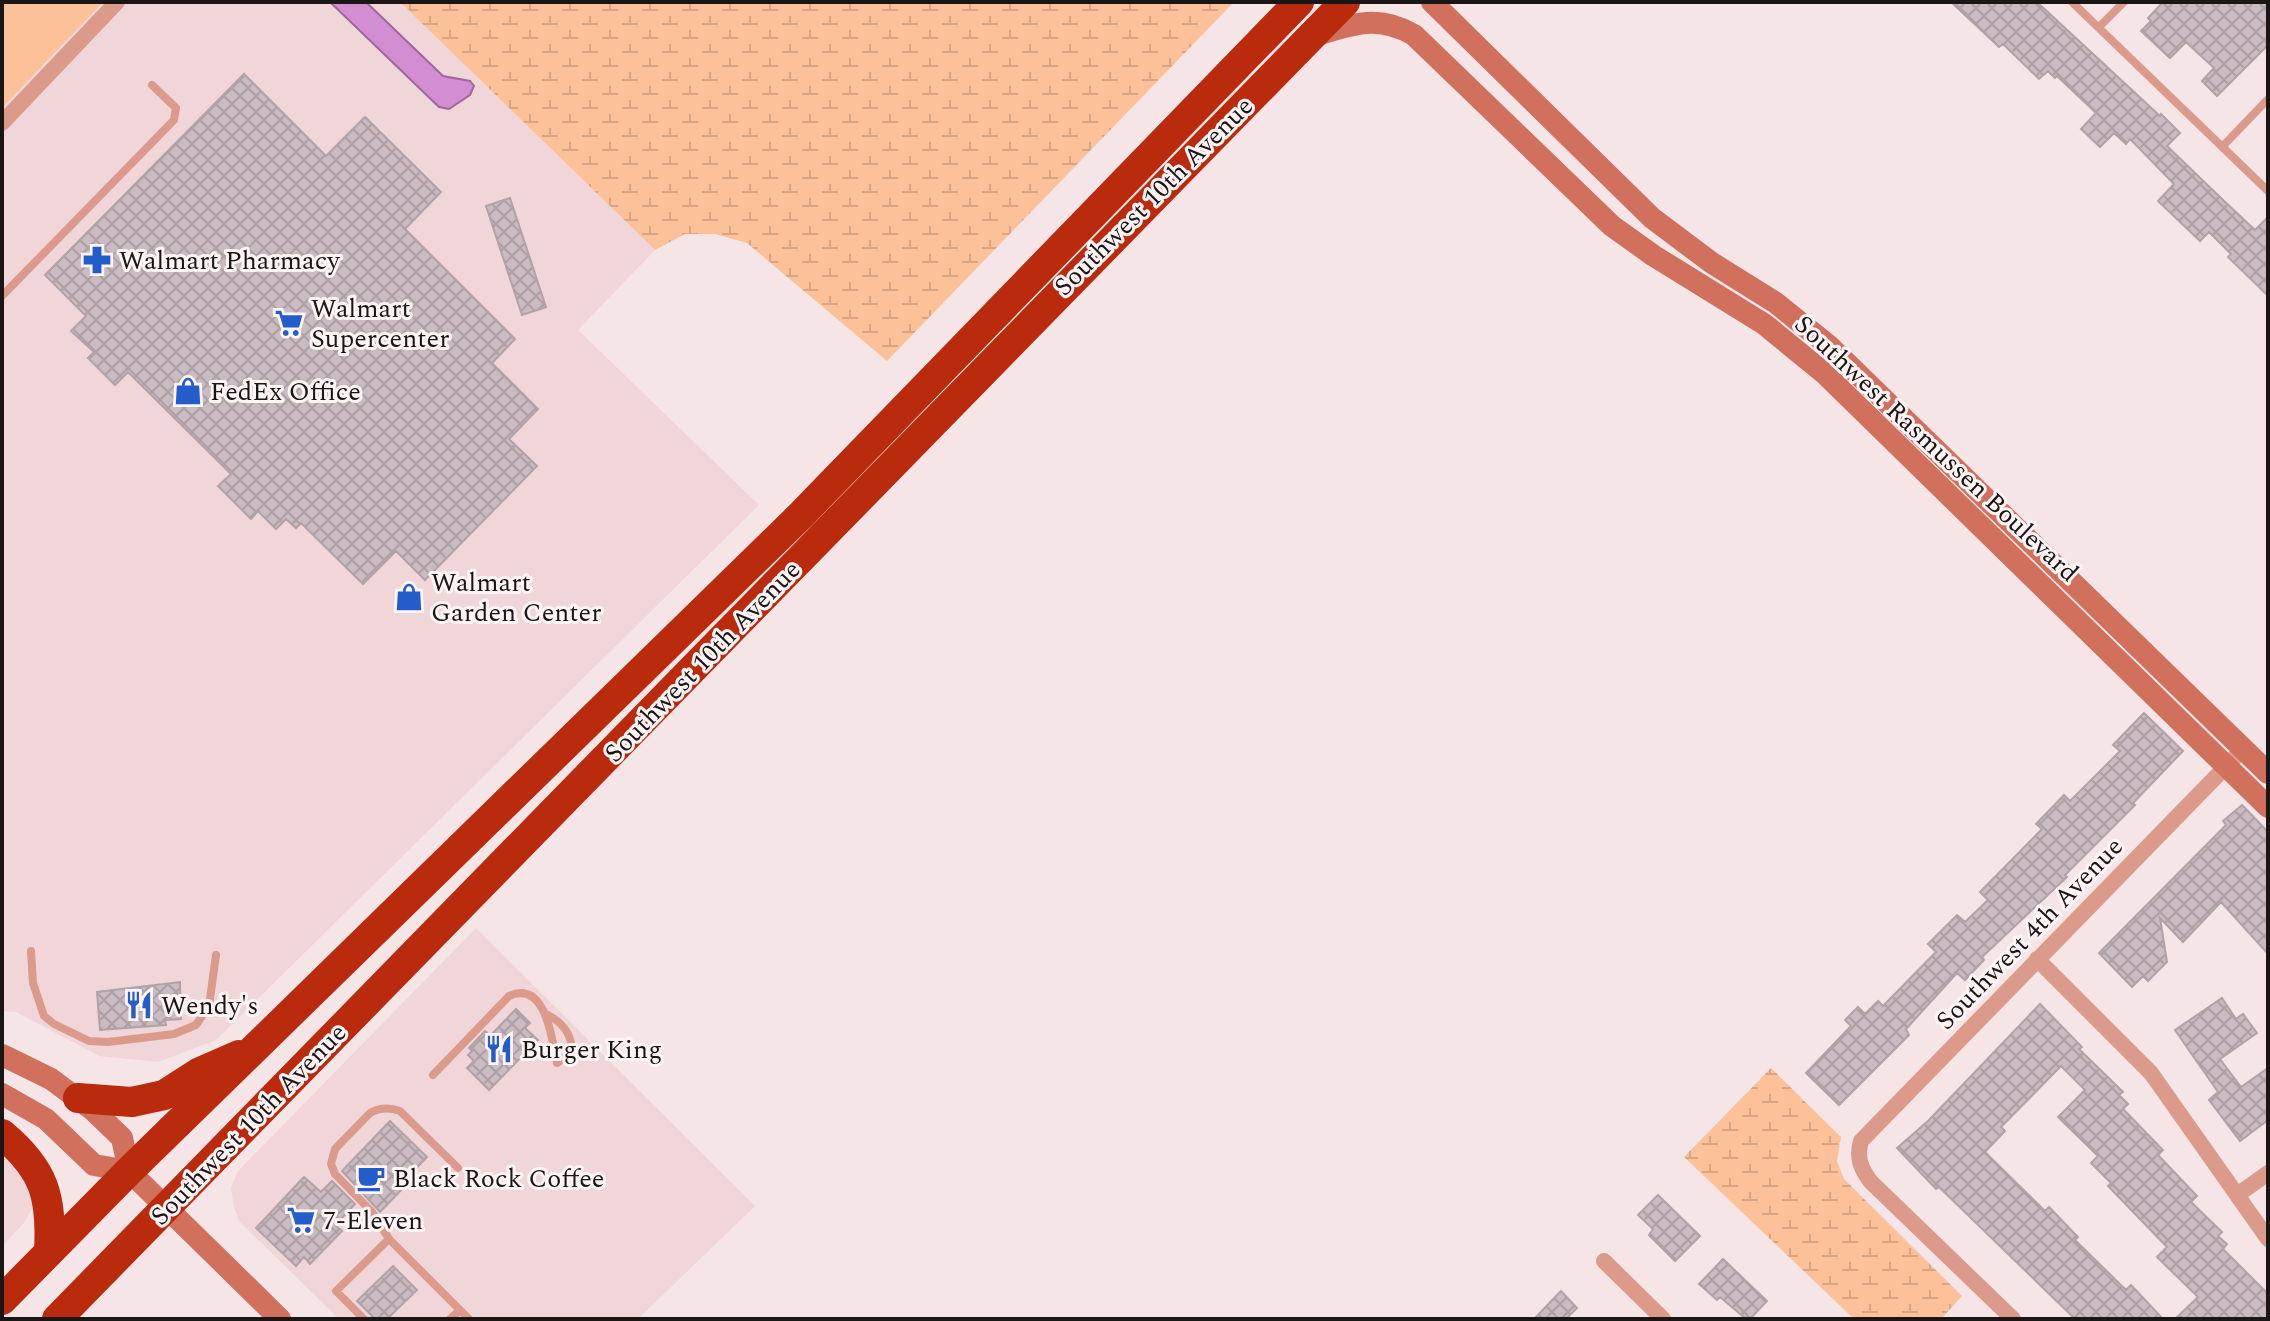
<svg xmlns="http://www.w3.org/2000/svg" width="2270" height="1321" viewBox="0 0 2270 1321" font-family="Spectral,serif">
  <style>
    .built { fill: #f0d6d9 }
    .wetland { fill: url(#wetland-marsh) }
    .park { fill: #fdc19a }
    .water { fill: #d38dd2; stroke: #9c699a; stroke-width: 2 }
    .building { fill: url(#building-cross-hatch); stroke: #b1a2a9; stroke-width: 2 }
    .lines { fill: none; stroke-linecap: round; stroke-linejoin: round }
    .lane { stroke: #dc9a8b; stroke-width: 8 }
    .street { stroke: #dc9a8b; stroke-width: 16 }
    .secondary { stroke: #d0705d; stroke-width: 22 }
    .highway { stroke: #ba2b0d; stroke-width: 30 }
    .labels { text-anchor: middle; stroke-width: 6; stroke-linejoin: round; paint-order: stroke }
    .street-label { font-size: 26px; fill: #1b1616; stroke: #fef4f5 }
    .poi-label { font-size: 26px; fill: #1b1616; stroke: #fef4f5; text-anchor: start }
  </style>
  <defs>
    <pattern id="wetland-marsh" width="20" height="14" patternUnits="userSpaceOnUse" patternTransform="scale(2)"><rect width="20" height="14" fill="#fdc19a"/><path d="M1 5h8M5 5V1M11 12h8M15 12V8" fill="none" stroke="#d8a584"/></pattern>
    <pattern id="building-cross-hatch" width="8" height="8" patternUnits="userSpaceOnUse" patternTransform="scale(2)"><rect width="8" height="8" fill="#c9bbc1"/><path d="M0 0l8 8M0 8l8-8" fill="none" stroke="#aca0a5"/></pattern>
  </defs>
  <rect width="100%" height="100%" fill="#f5e5e6"/>
  <path class="built" d="M 103,2 L 400,2 L 655,250 L 578,330 L 759,505 L 216,1040 L 158,1062 L 99,1056 L 16,1012 L 2,1011 L 2,107 Z
    M 476,928 L 755,1206 L 638,1319 L 339,1319 L 240,1222 L 234,1208 L 231,1188 L 238,1171 Z
    M 2,1146 L 18,1165 L 31,1194 L 34,1205 L 24,1223 L 2,1246 Z"/>
  <path class="wetland" d="M 400,2 L 1234,2 L 887,361 L 747,243 L 715,234 L 685,234 L 655,250 Z
    M 1771,1068 L 1841,1137 L 1837,1161 L 1844,1179 L 1962,1296 L 1941,1319 L 1854,1319 L 1684,1157 Z"/>
  <path class="park" d="M 2,2 L 103,2 L 2,108 Z"/>
  <path class="water" d="M 330,2 L 366,2 L 443,76 L 470,81 L 474,86 L 470,95 L 449,109 L 439,107 Z"/>
  <path class="building" d="M 1951,2 L 2037,2 L 2160,116 L 2161,114 L 2180,133 L 2167,146 L 2222,199 L 2255,230 L 2268,217 L 2268,296 L 2228,257 L 2231,254 L 2209,232 L 2200,241 L 2158,201 L 2174,184 L 2130,139 L 2126,144 L 2114,133 L 2100,147 L 2081,129 L 2096,113 L 2057,76 L 2055,78 L 2048,71 L 2039,79 L 2003,44 L 1999,47 Z
    M 2163,2 L 2268,2 L 2268,45 L 2217,96 L 2202,81 L 2214,68 L 2186,42 L 2170,58 L 2141,31 L 2151,21 L 2148,18 Z
    M 244,74 L 326,156 L 365,117 L 441,192 L 405,229 L 515,339 L 492,363 L 538,409 L 509,439 L 537,466 L 425,580 L 396,551 L 363,584 L 301,523 L 296,528 L 286,519 L 276,529 L 258,511 L 251,519 L 218,486 L 231,474 L 128,372 L 115,385 L 88,358 L 94,352 L 71,331 L 86,316 L 45,275 Z
    M 510,198 L 546,307 L 522,315 L 486,206 Z
    M 2144,713 L 2183,751 L 2133,803 L 2135,805 L 2065,875 L 2067,877 L 1982,957 L 1984,960 L 1965,980 L 1957,973 L 1906,1029 L 1909,1035 L 1839,1105 L 1806,1073 L 1851,1026 L 1845,1020 L 1858,1007 L 1865,1014 L 1878,1001 L 1883,1006 L 1936,952 L 1928,944 L 1957,915 L 1965,922 L 1988,900 L 1980,892 L 2042,829 L 2036,824 L 2064,795 L 2070,801 L 2120,751 L 2113,745 Z
    M 2242,805 L 2268,832 L 2268,954 L 2221,902 L 2183,942 L 2160,918 L 2167,962 L 2148,981 L 2143,976 L 2132,987 L 2099,953 L 2226,825 L 2223,821 Z
    M 180,982 L 181,1019 L 165,1020 L 166,1025 L 100,1030 L 97,992 Z
    M 2222,998 L 2236,1019 L 2243,1014 L 2257,1033 L 2220,1059 L 2241,1087 L 2268,1068 L 2268,1120 L 2240,1141 L 2209,1100 L 2218,1092 L 2175,1030 Z
    M 2040,1004 L 2082,1047 L 2079,1049 L 2123,1092 L 2119,1095 L 2128,1104 L 2123,1109 L 2163,1150 L 2158,1155 L 2197,1196 L 2191,1202 L 2222,1232 L 2218,1236 L 2227,1244 L 2223,1249 L 2268,1294 L 2268,1319 L 2175,1319 L 2198,1297 L 2157,1257 L 2167,1247 L 2108,1186 L 2111,1183 L 2091,1163 L 2098,1156 L 2058,1117 L 2085,1090 L 2061,1066 L 2001,1127 L 2005,1131 L 1985,1152 L 2045,1211 L 2049,1207 L 2078,1237 L 2075,1240 L 2126,1290 L 2131,1285 L 2163,1319 L 2075,1319 L 1939,1187 L 1936,1189 L 1897,1148 L 1928,1121 Z
    M 516,1009 L 530,1023 L 525,1028 L 538,1040 L 489,1090 L 467,1068 L 474,1061 L 468,1055 L 472,1051 L 469,1048 L 485,1031 L 490,1036 Z
    M 390,1121 L 427,1157 L 402,1183 L 405,1186 L 380,1212 L 342,1171 Z
    M 304,1177 L 321,1192 L 332,1181 L 355,1204 L 335,1225 L 342,1231 L 310,1264 L 304,1257 L 296,1266 L 256,1228 Z
    M 1658,1195 L 1700,1236 L 1675,1261 L 1649,1235 L 1653,1229 L 1638,1215 Z
    M 1723,1259 L 1767,1301 L 1750,1319 L 1746,1319 L 1720,1297 L 1717,1300 L 1699,1284 Z
    M 393,1266 L 417,1290 L 387,1319 L 375,1319 L 357,1301 Z
    M 1561,1291 L 1577,1308 L 1566,1319 L 1534,1319 Z"/>
  <g class="lines">
    <path class="lane" d="M 2072,2 L 2268,191
      M 2099,27 L 2124,2
      M 2222,147 L 2268,99
      M 2,296 L 174,120 L 176,108 L 152,85
      M 31,951 L 33,983 L 44,1016 L 54,1024 L 89,1041 L 108,1042 L 174,1034 L 196,1025 L 209,1006 L 216,955
      M 433,1075 L 509,996 C 546,979 552,1040 557,1063 L 572,1052 C 572,1033 562,1022 546,1014
      M 389,1239 L 372,1212 L 335,1174 L 331,1164 L 335,1149 L 370,1113 C 380,1107 389,1107 400,1111 L 458,1168
      M 364,1319 L 336,1291 L 389,1239 L 469,1319
      M 450,1319 L 460,1310"/>
    <path class="street" d="M 2,123 L 117,2
      M 2037,959 L 2151,1073 L 2268,1239
      M 2237,1195 L 2268,1173
      M 1604,1261 L 1663,1319
      M 2013,1319 L 1871,1182 C 1861,1169 1856,1158 1861,1141 L 2243,749"/>
    <path class="secondary" d="M 1432,2 L 1652,218 L 1712,263 L 1776,303 L 1828,345 L 2268,773
      M 1314,36 C 1352,24 1378,14 1414,35 L 1612,226 L 1654,256 L 1764,324 L 1824,373 L 2268,807
      M 2,1055 L 51,1079 L 94,1111 L 122,1138 L 129,1171
      M 2,1094 L 46,1119 L 94,1165 L 129,1171 L 280,1319"/>
    <path class="highway" d="M 78,1098 L 132,1102 L 164,1095 L 200,1072 L 239,1055
      M 2,1134 C 45,1170 52,1197 49,1251
      M 2,1300 L 129,1171 L 800,516 L 1299,2
      M 57,1319 L 1345,2"/>
  </g>
  <defs>
    <symbol id="pharmacy-bare" viewBox="-9 -9 18 18"><path d="M-2-6h4v4h4v4h-4v4h-4v-4h-4v-4h4Z" fill="#235dca" stroke="#fef4f5" stroke-width="2.5" paint-order="stroke"/></symbol>
    <symbol id="supermarket-bare" viewBox="-9 -9 18 18"><path d="M-6-5.5h2.5l.6 2H6L4.5 2H-2.5L-4.4-4H-6ZM-1.5 3.2a1.3 1.3 0 1 0 .1 0ZM3 3.2a1.3 1.3 0 1 0 .1 0Z" fill="#235dca" stroke="#fef4f5" stroke-width="2.5" paint-order="stroke"/></symbol>
    <symbol id="shop-bare" viewBox="-9 -9 18 18"><path d="M-5-2.5h2.3a2.7 3.5 0 0 1 5.4 0H5L5.5 6h-11ZM-1.5-2.5h3a1.5 2.3 0 0 0-3 0Z" fill="#235dca" stroke="#fef4f5" stroke-width="2.5" paint-order="stroke"/></symbol>
    <symbol id="restaurant-bare" viewBox="-9 -9 18 18"><path d="M-5-6h1v4h1v-4h1v4h1v-4h1v5L-1.5 .5V6h-2V.5L-5-1ZM5-6V6H3V1.5H1.5Q1.5-4 5-6Z" fill="#235dca" stroke="#fef4f5" stroke-width="2.5" paint-order="stroke"/></symbol>
    <symbol id="cafe-bare" viewBox="-9 -9 18 18"><path d="M-5.5-4.5H6V0H3Q3 3.5 0 3.5H-2.5Q-5.5 3.5-5.5 0ZM3-3.2v2h1.7v-2ZM-6 4.5H4V6H-6Z" fill="#235dca" stroke="#fef4f5" stroke-width="2.5" paint-order="stroke"/></symbol>
  </defs>
  <g fill-rule="evenodd">
    <use href="#pharmacy-bare" x="77" y="240" width="40" height="40"/>
    <use href="#supermarket-bare" x="269" y="303" width="40" height="40"/>
    <use href="#shop-bare" x="168" y="371" width="40" height="40"/>
    <use href="#shop-bare" x="389" y="577" width="40" height="40"/>
    <use href="#restaurant-bare" x="119" y="985" width="40" height="40"/>
    <use href="#restaurant-bare" x="479" y="1029" width="40" height="40"/>
    <use href="#cafe-bare" x="351" y="1158" width="40" height="40"/>
    <use href="#supermarket-bare" x="281" y="1200" width="40" height="40"/>
  </g>
  <g class="labels">
    <g class="street-label">
      <text transform="translate(1153 196) rotate(-45)" y="9">Southwest 10th Avenue</text>
      <text transform="translate(1937 448) rotate(43)" y="9">Southwest Rasmussen Boulevard</text>
      <text transform="translate(702 661) rotate(-46)" y="9">Southwest 10th Avenue</text>
      <text transform="translate(2029 933) rotate(-46)" y="9">Southwest 4th Avenue</text>
      <text transform="translate(248 1124) rotate(-46)" y="9">Southwest 10th Avenue</text>
    </g>
    <g class="poi-label">
      <text x="119" y="269">Walmart Pharmacy</text>
      <text x="311" y="317">Walmart<tspan x="311" dy="30">Supercenter</tspan></text>
      <text x="210" y="400">FedEx Office</text>
      <text x="431" y="591">Walmart<tspan x="431" dy="30">Garden Center</tspan></text>
      <text x="161" y="1014">Wendy's</text>
      <text x="521" y="1058">Burger King</text>
      <text x="393" y="1187">Black Rock Coffee</text>
      <text x="323" y="1229">7-Eleven</text>
    </g>
  </g>
  <rect width="2270" height="1321" fill="none" stroke="#1b1616" stroke-width="8"/>
</svg>
